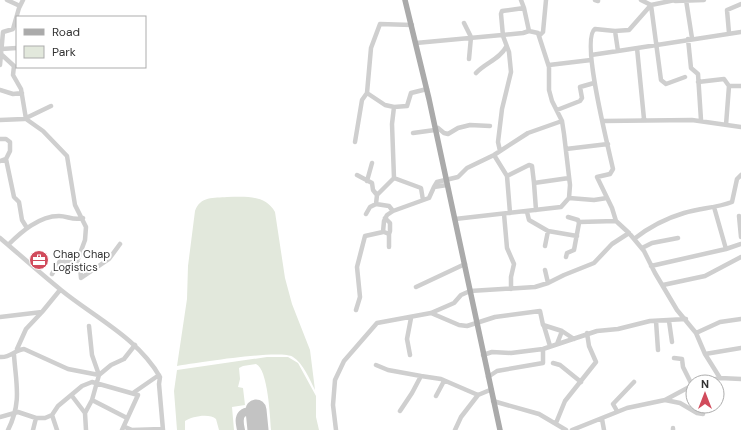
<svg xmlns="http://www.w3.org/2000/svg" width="741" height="430" viewBox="0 0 741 430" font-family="'DM Sans',sans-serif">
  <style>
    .green { fill: #e2e8dc }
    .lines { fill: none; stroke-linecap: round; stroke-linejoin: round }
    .taxiway { stroke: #c3c3c3; stroke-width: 8 }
    .runway { stroke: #c3c3c3; stroke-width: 21 }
    .minor { stroke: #cfcfcf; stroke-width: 4.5 }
    .major { stroke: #aaa; stroke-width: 5.5 }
    .labels { text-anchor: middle; stroke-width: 4; stroke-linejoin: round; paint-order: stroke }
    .poi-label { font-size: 11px; fill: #323232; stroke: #fff; text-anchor: start }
  </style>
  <rect width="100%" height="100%" fill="#fff"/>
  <path class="green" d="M 227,197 C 244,197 265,194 275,212 L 285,278 L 292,304 L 310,350 L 315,390 C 310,380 303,363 293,357 C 281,349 196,363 177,366 L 187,299 L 188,266 L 195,211 C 200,196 214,198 227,197 Z
    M 267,357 L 288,357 L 298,363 L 316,396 L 316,417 L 319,430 L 271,430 C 270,417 268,369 256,364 L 243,366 L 239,368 L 240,379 L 238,387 L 243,388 L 245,405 L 232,407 L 234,430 L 219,430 L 216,419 C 210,413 192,416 185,421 L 185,430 L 177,430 L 174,391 L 177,370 Z"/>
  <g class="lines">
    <path class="taxiway" d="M 241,430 C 240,425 238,418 242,414 C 247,409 260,411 262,418 C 264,423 260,426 259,430"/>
    <path class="runway" d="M 256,410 L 258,430"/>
    <path class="minor" d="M 7,0 L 20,6
      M 595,0 L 598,1
      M 641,0 L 651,5 L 675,0
      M 686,0 L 692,38
      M 675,1 L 704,0
      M 651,5 L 661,80 L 666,84 L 685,77
      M 524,8 L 529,31
      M 464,23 L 471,37 L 469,59
      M 615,31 L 595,29 C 580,38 609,150 613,169 L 610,174 L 597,177 L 612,208 L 616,221 L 629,233
      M 729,33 L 727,10 L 741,4
      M 540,35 L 543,32 L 546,0
      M 688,39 L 691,68 L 698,74 L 701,120
      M 416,43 L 523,33 L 529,31 L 538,33 L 549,67 L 549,90 L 552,101 L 562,121 L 564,134 L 570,185 L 569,198 L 561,207 L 455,219
      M 637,48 L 644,119
      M 1,49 L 17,48
      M 618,51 L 741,32
      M 2,55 L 14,66 L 13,75 L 21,89 L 26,119 L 43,131 L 67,156 L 75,205 L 86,227 L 85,240 L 78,259 L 72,262 L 60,261 L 52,274
      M 591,55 L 618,51 L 615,31 L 629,30 L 651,5
      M 0,65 L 3,32 L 13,29 L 19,8 L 23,0
      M 549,65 L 591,60
      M 476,73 C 485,63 500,59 506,47
      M 698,82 L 724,79 L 729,86
      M 0,90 L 13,94 L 22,93
      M 367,93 L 385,105 L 394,107
      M 557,110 L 580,101 L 582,98 L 580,87 L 594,83
      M 0,120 L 24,119 L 51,106
      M 603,121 L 692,120 L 741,127
      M 726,125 L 729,86 L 741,86
      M 438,128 L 444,133 L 448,134 L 458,128 L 470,125 L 490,126
      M 413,133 L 435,130
      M 0,139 L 6,139 L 10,142 L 10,151 L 6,159 L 0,161
      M 355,142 L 362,100 L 367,93 L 371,48 L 380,24 L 412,25
      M 566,149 L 608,144
      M 500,151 L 498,142 L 502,109 L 511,72 L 509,52 L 503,36 L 501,14 L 502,11 L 524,8 L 521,0
      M 494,155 L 507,176 L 529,165 L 532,166 L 534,183 L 569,178
      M 6,159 L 14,197 L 19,202 L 22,220 L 27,228
      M 357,175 L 372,183 L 373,190 L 377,195
      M 507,176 L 510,213
      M 367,181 L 372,163
      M 534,183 L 536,210
      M 434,187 L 437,182 L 458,177 L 467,168 L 494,155 L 528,133 L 562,121
      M 569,198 L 594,200 L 607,198
      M 423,200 L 421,188 L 394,178 L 392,124 L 394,107 L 407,106 L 411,93 L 427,89
      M 376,204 L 389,206 L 393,211
      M 527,212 L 529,220 L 548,231 L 577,236
      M 366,214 L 370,207 L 376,204 L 377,195 L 394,178
      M 504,214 L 507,248 L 514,264 L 511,277 L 511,289
      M 739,216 L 741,237
      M 385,218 L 390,223 L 390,231 L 389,234
      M 579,222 L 616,221
      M 384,232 L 389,234 L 389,247
      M 0,238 C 20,255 40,273 61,290 C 94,317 138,338 160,377 L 159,384 L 163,430
      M 634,239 L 644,251 L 655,273 L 677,310 L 696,333 L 705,354 L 720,378
      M 8,245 C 21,232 39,216 59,216 C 68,216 73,221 83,218
      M 545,246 L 548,231
      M 642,248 L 652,243 L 678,238
      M 726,249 L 741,244
      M 566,257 L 567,253 L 574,250 L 579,223 L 578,220 L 568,217
      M 77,261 L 80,266 L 81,278 L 109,259 L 120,244
      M 651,266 L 726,249 L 714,207
      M 545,270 L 548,283
      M 663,285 L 705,276 L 741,257
      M 416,287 L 465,264
      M 356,310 L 360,297 L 357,267 L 365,236 L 383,232 L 384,221 L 387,215 L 393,211 L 429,198 L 434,187 L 447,185
      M 431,313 L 459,325 L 467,326 L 495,317 L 540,311 L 543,325 L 562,331 L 574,339
      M 0,317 L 42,312 L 60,290
      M 656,321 L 658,350
      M 669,321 L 672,342
      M 544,326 L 550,346
      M 696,333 L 720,322 L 741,319
      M 557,344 L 562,331
      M 17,349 L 26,329 L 42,312
      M 705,354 L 741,348
      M 410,355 L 407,339 L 411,318
      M 483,355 L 492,352 L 511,353 L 543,349 L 597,331 L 618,329 L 650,321 L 686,319
      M 0,357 C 11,358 14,350 24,349 L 68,369 L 99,375
      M 674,358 L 682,359 L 683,367 L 692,385
      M 553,363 L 560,365 L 581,382
      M 376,365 L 388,370 L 421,376 L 412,393 L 400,411
      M 99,375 L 111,365 L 124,359 L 135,345
      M 421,376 L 441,379 L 478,395
      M 488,377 L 497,371 L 543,363 L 543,349
      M 703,382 L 720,378 L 741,379
      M 133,393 L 159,375
      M 72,396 L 85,413
      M 436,396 L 444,381
      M 92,400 L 127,418
      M 665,400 L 680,403 L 697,413 L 703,414
      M 493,401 L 539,414 L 566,430
      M 617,411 L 613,404 L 634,382
      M 52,415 L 57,430
      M 0,417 L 18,412 L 36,418 L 45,418 L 52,415 L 58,406 L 82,386 L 92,382 L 138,395 L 122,430
      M 602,419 L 604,430
      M 556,423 L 565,401 L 596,362 L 589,346 L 587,333
      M 125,427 L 132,430 L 162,429
      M 673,428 L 673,430
      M 8,430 C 22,402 16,384 14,355
      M 33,430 L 36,418
      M 86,430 L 85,413 L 92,400 L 99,375 L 92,355 L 89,326
      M 336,430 L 333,405 L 335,380 L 344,361 L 377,323 L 431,313 L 454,303 L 461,295 L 470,291 L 535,287 L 548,283 L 564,275 L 594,263 L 612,244 L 629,233 L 634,239 C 648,228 667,218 684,213 C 700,208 716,208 732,202 L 737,179 L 741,175
      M 455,430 L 461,417 L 478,395 L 490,390
      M 572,430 L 627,408 L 665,400 L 693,385"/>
    <path class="major" d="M 405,0 L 429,99 L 500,430"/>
  </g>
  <defs>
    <symbol id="office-disc" viewBox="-11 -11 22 22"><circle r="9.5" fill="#d14b5c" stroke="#fff"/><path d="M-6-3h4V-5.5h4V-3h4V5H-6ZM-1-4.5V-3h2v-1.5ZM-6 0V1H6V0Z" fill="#fff"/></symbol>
  </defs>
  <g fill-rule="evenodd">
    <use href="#office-disc" x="28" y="249" width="22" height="22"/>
  </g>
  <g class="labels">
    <g class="poi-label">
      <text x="53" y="258">Chap Chap<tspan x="53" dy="13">Logistics</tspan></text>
    </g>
  </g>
  <rect x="16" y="16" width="130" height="52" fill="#ffffff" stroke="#adadad"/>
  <rect x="24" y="29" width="20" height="6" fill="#aaaaaa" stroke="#adadad"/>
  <text x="52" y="36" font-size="12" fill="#323232">Road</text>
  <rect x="24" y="46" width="20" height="12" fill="#e2e8dc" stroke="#adadad"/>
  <text x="52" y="56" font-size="12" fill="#323232">Park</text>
  <g transform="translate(705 394)"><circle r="19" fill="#ffffff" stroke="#adadad"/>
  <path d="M0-3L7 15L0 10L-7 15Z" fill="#d14b5c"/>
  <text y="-6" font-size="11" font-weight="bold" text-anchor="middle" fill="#323232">N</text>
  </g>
</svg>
